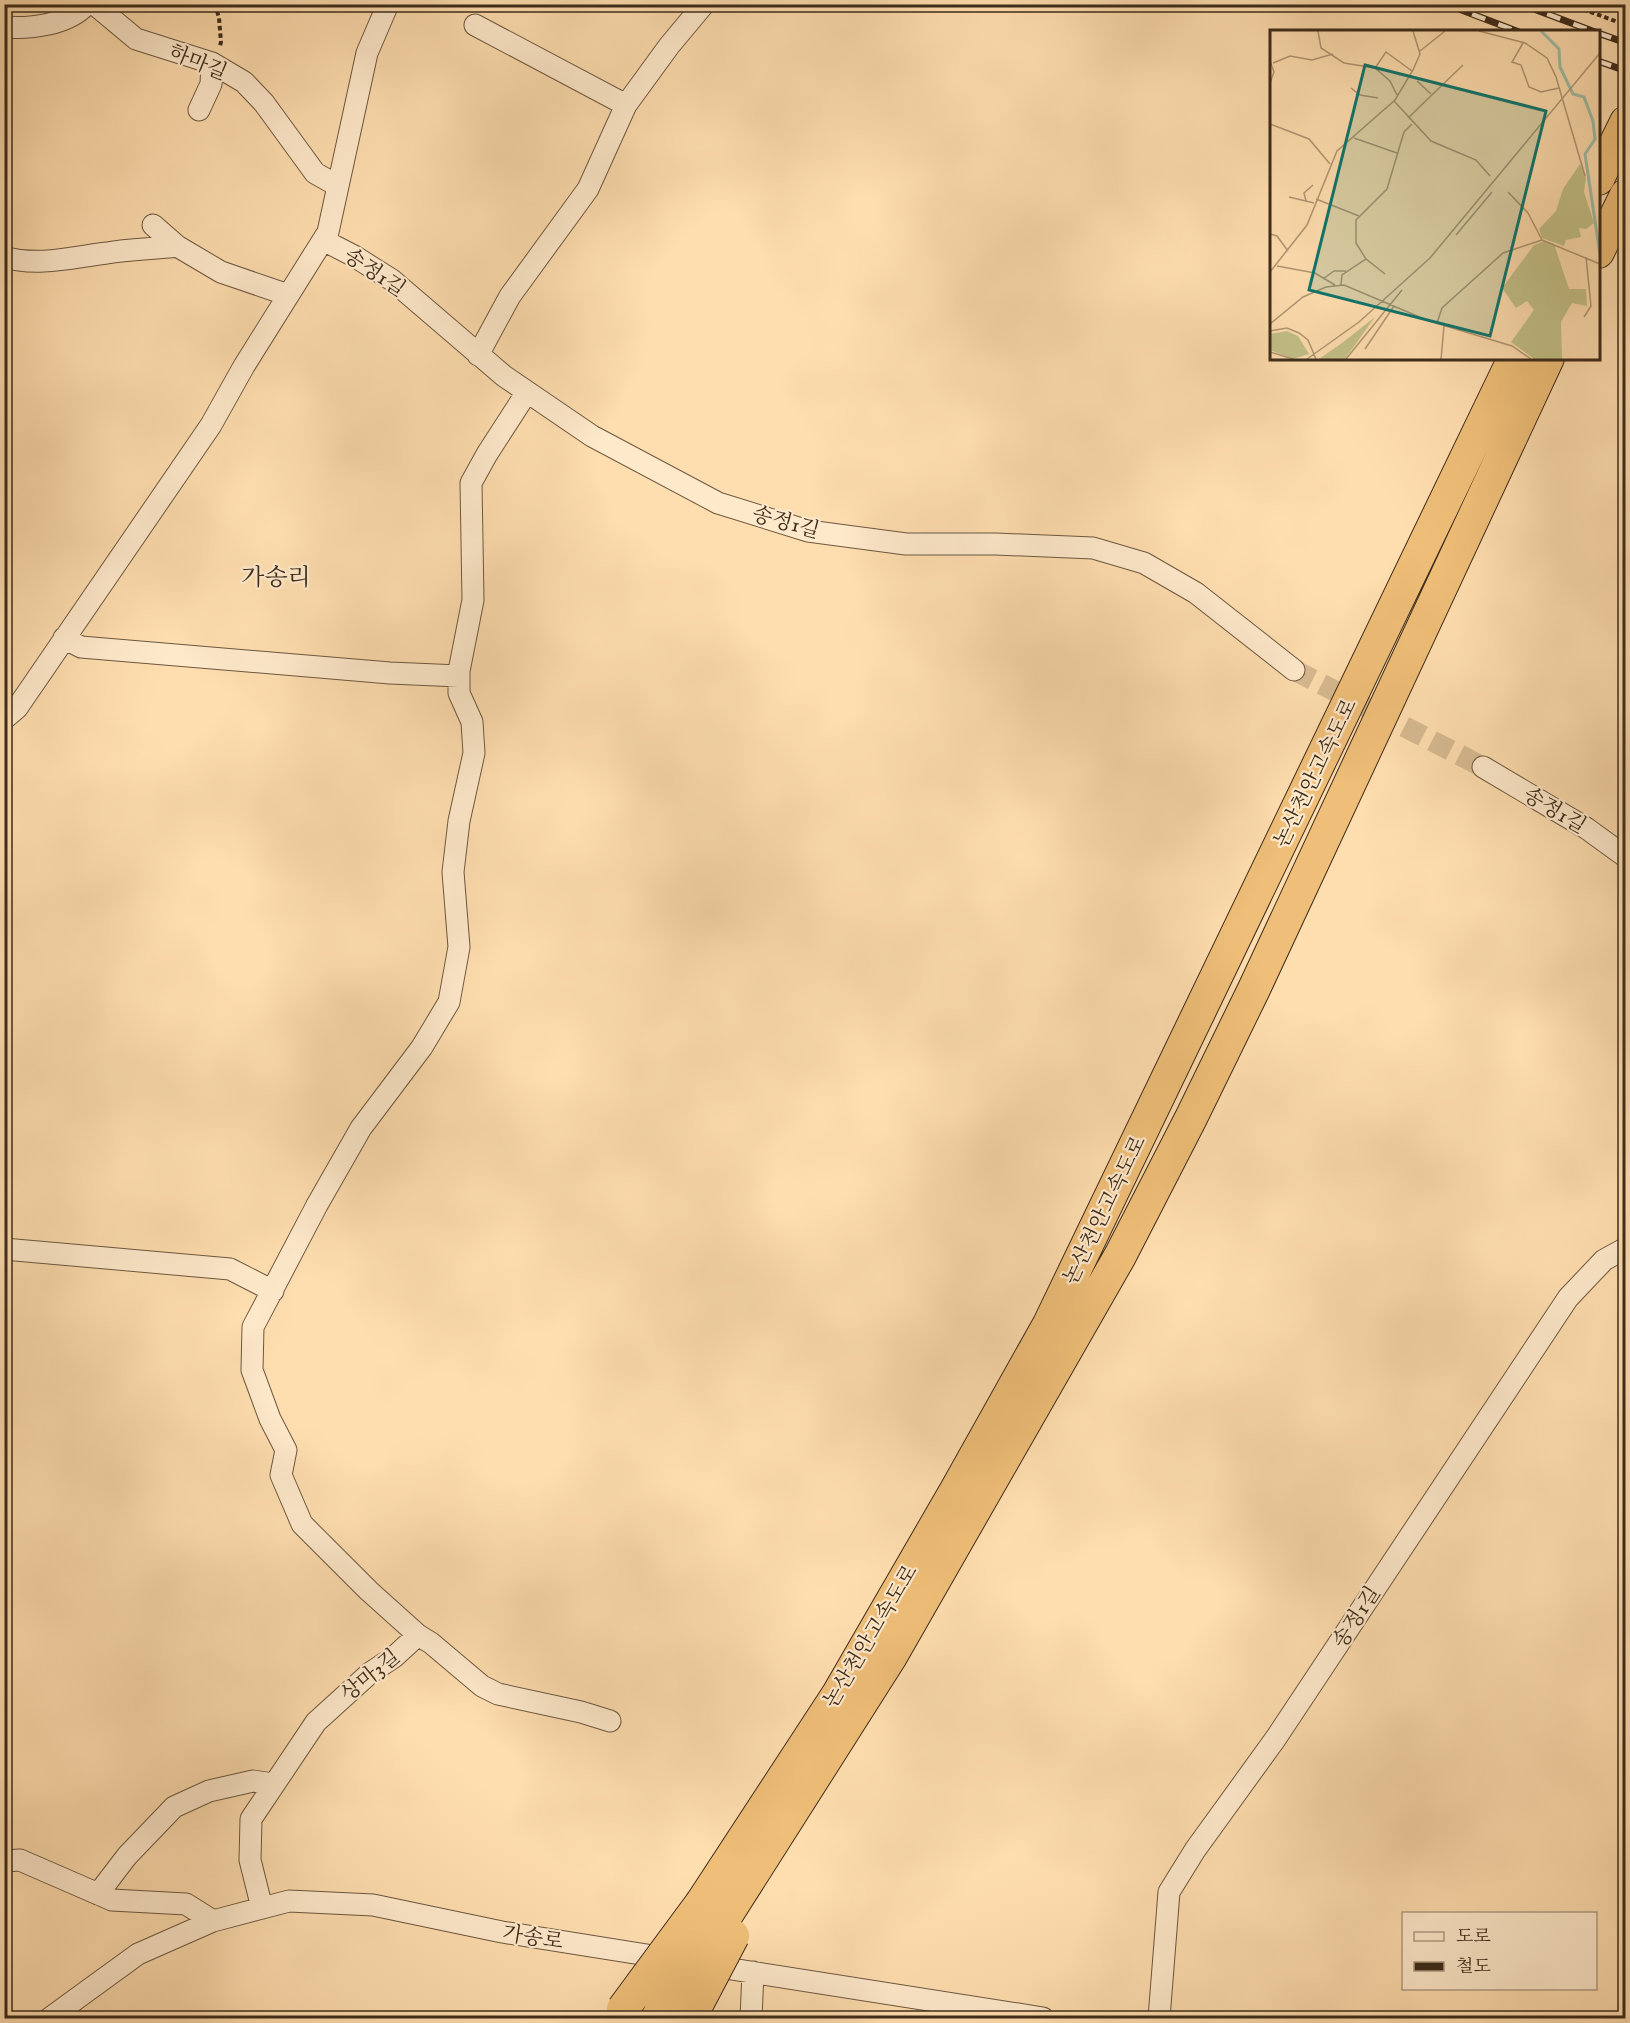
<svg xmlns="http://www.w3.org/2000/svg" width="1630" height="2023" viewBox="0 0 1630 2023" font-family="'IM FELL English','Noto Serif KR',serif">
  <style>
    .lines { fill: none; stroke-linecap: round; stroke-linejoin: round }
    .minor-tunnel { stroke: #d7ba91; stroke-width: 21; stroke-dasharray: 21 10; stroke-linecap: butt }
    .minor-casing { stroke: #6d5840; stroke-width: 23 }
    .highway-casing { stroke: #3d2c1b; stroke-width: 34 }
    .path { stroke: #3d2c1b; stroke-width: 4; stroke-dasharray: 4.5 3; stroke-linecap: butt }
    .minor { stroke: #fee9cb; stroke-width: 21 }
    .highway { stroke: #efbe78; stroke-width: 32 }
    .rail-casing { stroke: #3d2c1b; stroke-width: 7 }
    .rail { stroke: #fee9cb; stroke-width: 4.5; stroke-dasharray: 14; stroke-linecap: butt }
    .highway-bridge-casing { stroke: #3d2c1b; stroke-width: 34; stroke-linecap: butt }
    .highway-bridge { stroke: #efbe78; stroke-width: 32 }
    .labels { text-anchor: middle; stroke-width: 4.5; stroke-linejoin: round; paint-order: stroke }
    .street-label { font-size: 21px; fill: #3d2c1b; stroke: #fee9cb }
    .quarter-label { font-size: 24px; fill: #3d2c1b; stroke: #fee9cb }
    .inset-river { fill: none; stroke: #a0bda7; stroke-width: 3 }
    .inset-road { fill: none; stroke: #b19674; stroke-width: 1.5 }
    .view { fill: #0f766e; fill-opacity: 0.15; stroke: #0f766e; stroke-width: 3 }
    .inset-edge { fill: none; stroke: #3d2c1b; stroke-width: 3 }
  </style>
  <rect width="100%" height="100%" fill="#feddaf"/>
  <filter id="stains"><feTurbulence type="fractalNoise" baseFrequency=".00333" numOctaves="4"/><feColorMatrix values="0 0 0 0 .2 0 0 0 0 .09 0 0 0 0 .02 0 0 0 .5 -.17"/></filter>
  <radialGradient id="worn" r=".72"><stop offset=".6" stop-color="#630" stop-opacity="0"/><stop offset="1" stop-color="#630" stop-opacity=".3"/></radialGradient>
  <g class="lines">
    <path class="minor-tunnel" d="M 1294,670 L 1483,767"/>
    <defs>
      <path id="minor" d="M 94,4 L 136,39 L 212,63 L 244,82 L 264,103 L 315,173 L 338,186
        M 475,25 L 626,105
        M 4,27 C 31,29 68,25 87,4
        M 199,110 L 211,84 L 212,63
        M 153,225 L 177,246 L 221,272 L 288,295
        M 323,240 L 354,256 L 392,280 L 504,376 L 592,436 L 718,503 L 808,531 L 906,544 L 996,544 L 1093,548 L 1144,563 L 1196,593 L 1294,670
        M 4,257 C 38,267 73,257 107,253 C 130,249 154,249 177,246
        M 478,355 L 510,296 L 588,189 L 626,105 L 669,46 L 704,4
        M 64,638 L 81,647 L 390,673 L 459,676
        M 4,719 L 17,708 L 211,425 L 244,366 L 328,232 L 367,53 L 388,4
        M 1483,767 L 1586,828 L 1626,857
        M 4,1249 L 230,1269 L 273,1291
        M 418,1635 L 369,1591 L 302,1524 L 281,1475 L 286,1450 L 270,1419 L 252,1370 L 253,1327 L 317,1205 L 361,1128 L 422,1047 L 449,1002 L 459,947 L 453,872 L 459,821 L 474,753 L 472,722 L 459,693 L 459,671 L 473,600 L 471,483 L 487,454 L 527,392
        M 4,1861 L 20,1860 L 112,1900 L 186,1904 L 213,1921
        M 98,1894 L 127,1856 L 174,1807 L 209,1791 L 253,1781 L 273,1784
        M 262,1908 L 250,1860 L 251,1819 L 316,1722 L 370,1673 L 394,1657 L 418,1635 L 431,1643 L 482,1686 L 498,1694 L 581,1712 L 610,1721
        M 706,1965 L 1043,2018
        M 50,2018 L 138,1954 L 213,1921 L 289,1901 L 373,1905 L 502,1932 L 672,1959
        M 751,2018 L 753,1972
        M 1159,2018 L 1169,1892 L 1195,1850 L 1276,1738 L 1568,1298 L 1604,1260 L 1626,1248"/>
      <path id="highway" d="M 1598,179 L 1626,122
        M 1598,252 L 1626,195
        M 702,1902 L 838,1694 L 956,1490 L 1049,1324 L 1514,358
        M 726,1916 L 890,1658 L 1120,1256 L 1191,1118 L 1254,989 L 1548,358"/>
    </defs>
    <use href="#minor" class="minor-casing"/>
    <use href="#highway" class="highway-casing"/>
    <path class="path" d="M 215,4 L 219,18 L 221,42 L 220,46
      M 1569,4 L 1626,25"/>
    <use href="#minor" class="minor"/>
    <use href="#highway" class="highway"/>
    <defs>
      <path id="rail" d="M 1446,4 L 1519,32
        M 1521,4 L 1595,32
        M 1598,33 L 1626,43
        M 1598,61 L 1626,71"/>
    </defs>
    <use href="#rail" class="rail-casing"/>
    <use href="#rail" class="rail"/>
    <defs>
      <path id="highway-bridge" d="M 623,2009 L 702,1902
        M 659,2014 L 726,1916
        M 690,2018 L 733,1936"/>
    </defs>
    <use href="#highway-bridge" class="highway-bridge-casing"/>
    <use href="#highway-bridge" class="highway-bridge"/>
  </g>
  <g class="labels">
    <g class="street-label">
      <text transform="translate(198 62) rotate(22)" y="7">하마길</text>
      <text transform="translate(375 272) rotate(34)" y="7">송정1길</text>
      <text transform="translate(786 522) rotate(15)" y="7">송정1길</text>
      <text transform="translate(1315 773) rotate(-64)" y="7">논산천안고속도로</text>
      <text transform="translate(1555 810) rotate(31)" y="7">송정1길</text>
      <text transform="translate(1104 1210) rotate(-64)" y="7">논산천안고속도로</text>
      <text transform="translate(1356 1617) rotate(-57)" y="7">송정1길</text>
      <text transform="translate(870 1636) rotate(-59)" y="7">논산천안고속도로</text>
      <text transform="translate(370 1675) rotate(-39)" y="7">상마3길</text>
      <text transform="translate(533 1937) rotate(9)" y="7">가송로</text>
    </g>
    <g class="quarter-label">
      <text x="276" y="585">가송리</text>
    </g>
  </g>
  <g transform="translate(1270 30)">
    <rect width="330" height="330" fill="#feddaf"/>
    <path d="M 310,134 L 316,148 L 314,162 L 324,193 L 316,199 L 309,198 L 311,207 L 296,210 L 294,216 L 272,208 L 269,199 L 286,181 L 293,159 ZM 275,211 L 284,214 L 299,259 L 316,259 L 317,276 L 302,273 L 291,292 L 292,329 L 264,329 L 241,312 L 264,280 L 257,271 L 246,278 L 232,258 L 264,215 ZM 105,287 L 75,329 L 49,329 L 72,313 ZM 17,301 L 28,306 L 39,324 L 23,329 L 0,320 L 0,304 Z" fill="#c3c088"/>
    <path class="inset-river" d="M 271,1 L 289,19 L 290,37 L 303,64 L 314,67 L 323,91 L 325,109 L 315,124 L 330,224"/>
    <path class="inset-road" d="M 48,1 L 51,18 L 74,33 L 105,38 L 120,51 L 127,65M 209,1 L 255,13 L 277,28 L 286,47 L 315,146M 253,13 L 242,32 L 251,35 L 259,57 L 271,62 L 289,58M 150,21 L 175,1M 0,31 L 4,42 L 0,53M 3,33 L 20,26 L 42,30 L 63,24M 105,38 L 116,22 L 142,41M 147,51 L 161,64M 81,58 L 90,65 L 108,68M 124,71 L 161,111 L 206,130 L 220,146M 138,88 L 193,35M 0,94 L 39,109 L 60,134M 84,108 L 127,123M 19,167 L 44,173M 46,169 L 89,186M 36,171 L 34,163 L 43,155M 0,204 L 7,206 L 18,221M 186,205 L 222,162M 272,210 L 330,234M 96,229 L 86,213 L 86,190 L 117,159 L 134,102 L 142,94M 7,236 L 45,243 L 65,255M 0,242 L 37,195 L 67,121 L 125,70 L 143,40 L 150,24 L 143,1M 53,249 L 64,241 L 76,241M 71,255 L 72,245 L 96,229 L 115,244M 314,287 L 321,276 L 316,227M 167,293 L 172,278 L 233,223 L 272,210 L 258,183 L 238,162M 0,294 L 33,267 L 56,257 L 74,255 L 159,291 L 242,316 L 261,329M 0,301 L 17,298 L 29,303 L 38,310 L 46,329M 95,319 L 124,276M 0,322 L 23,329M 37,329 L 89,292 L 160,228 L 330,23M 76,329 L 132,260M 171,329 L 174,296"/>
    <path class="view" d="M 95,35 L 276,81 L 220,306 L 39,260 Z"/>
    <rect width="330" height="330" class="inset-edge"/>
  </g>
  <rect width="1630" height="2023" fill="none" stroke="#feddaf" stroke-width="24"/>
  <rect x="6" y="6" width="1618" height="2011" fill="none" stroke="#3d2c1b" stroke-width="3"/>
  <rect x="12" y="12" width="1606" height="1999" fill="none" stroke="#3d2c1b" stroke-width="1.5"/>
  <rect x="1402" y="1912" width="195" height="78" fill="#fee9cb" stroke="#b19d85" stroke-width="1.5"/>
  <rect x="1414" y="1932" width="30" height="9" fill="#fee9cb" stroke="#b19d85" stroke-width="1.5"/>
  <text x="1456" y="1942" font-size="18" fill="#3d2c1b">도로</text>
  <rect x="1414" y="1962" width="30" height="9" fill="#3d2c1b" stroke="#b19d85" stroke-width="1.5"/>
  <text x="1456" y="1972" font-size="18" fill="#3d2c1b">철도</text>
  <rect width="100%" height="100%" filter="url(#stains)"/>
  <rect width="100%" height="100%" fill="url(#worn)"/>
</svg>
